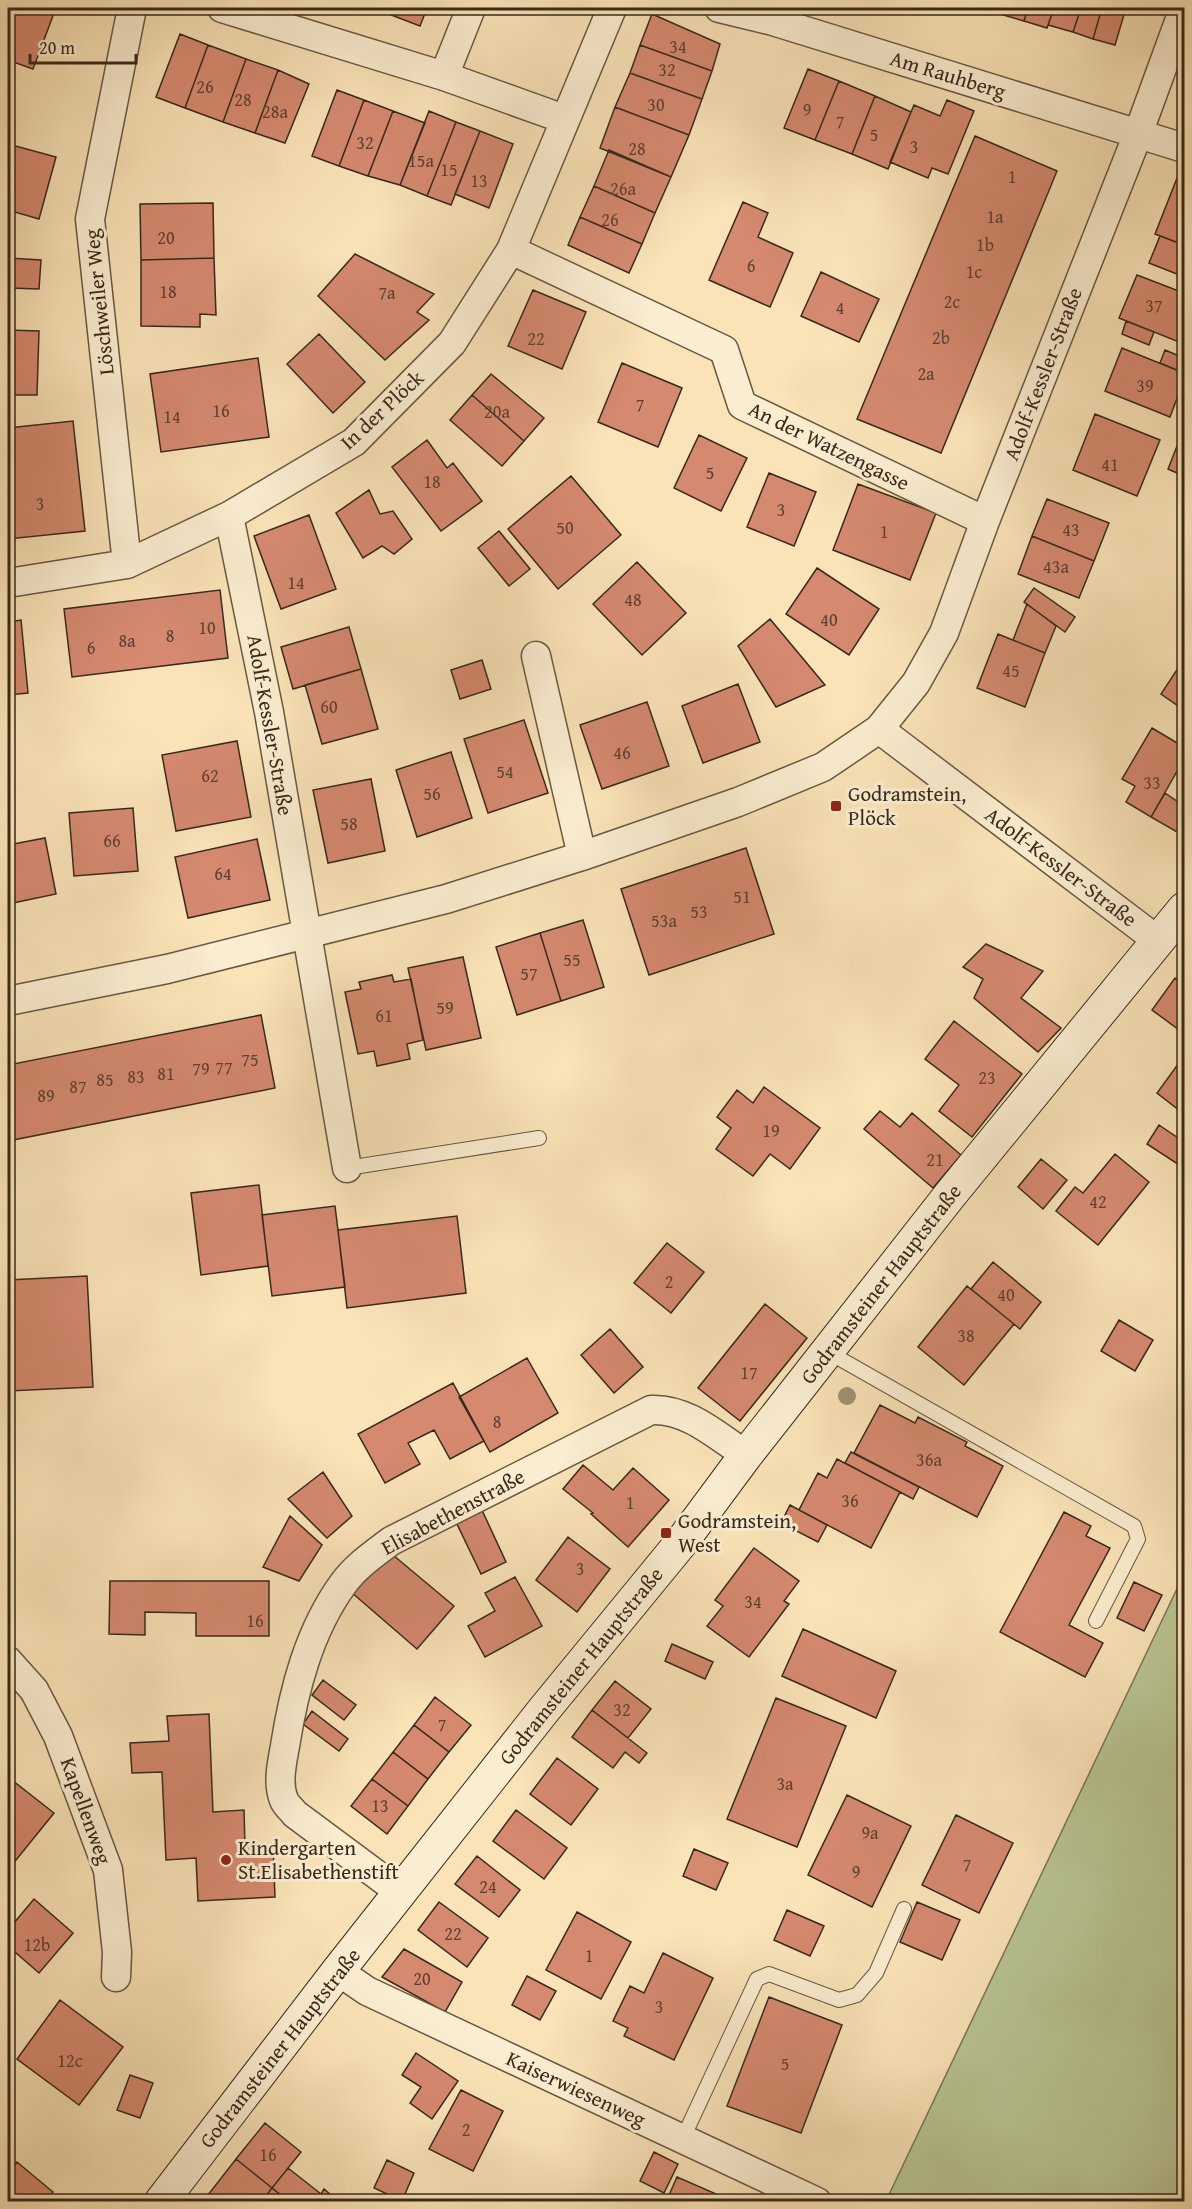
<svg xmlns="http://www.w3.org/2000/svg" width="1192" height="2209" viewBox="0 0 1192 2209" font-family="'Gentium Book Plus',serif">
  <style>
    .green { fill: #b9c592; stroke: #787756; stroke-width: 1.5 }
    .building { fill: #d5896f; stroke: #38291b; stroke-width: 1.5 }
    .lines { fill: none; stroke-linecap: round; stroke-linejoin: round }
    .lane-casing { stroke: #685842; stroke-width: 16 }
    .street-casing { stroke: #685842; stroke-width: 31 }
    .secondary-casing { stroke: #38291b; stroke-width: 35 }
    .lane { stroke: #fbedd0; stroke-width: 14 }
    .street { stroke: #fbedd0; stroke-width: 28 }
    .secondary { stroke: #fbedd0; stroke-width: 33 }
    .tree { fill: #a09272 }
    .poi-dot { fill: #8f2418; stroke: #fbedd0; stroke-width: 2 }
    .labels { text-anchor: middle; stroke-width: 6; stroke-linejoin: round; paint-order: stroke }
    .number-label { font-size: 18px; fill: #5f4130 }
    .street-label { font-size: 21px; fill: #38291b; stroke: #fbedd0 }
    .poi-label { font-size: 21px; fill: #38291b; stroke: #fbedd0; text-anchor: start }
  </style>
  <rect width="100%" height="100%" fill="#f9e3b7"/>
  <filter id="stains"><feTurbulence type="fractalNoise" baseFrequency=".00333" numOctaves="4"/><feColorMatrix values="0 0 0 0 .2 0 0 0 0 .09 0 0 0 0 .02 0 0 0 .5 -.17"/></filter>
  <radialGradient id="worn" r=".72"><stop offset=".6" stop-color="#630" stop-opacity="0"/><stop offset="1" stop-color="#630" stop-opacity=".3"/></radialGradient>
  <path class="green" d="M 1184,1574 L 1184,2201 L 886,2201 Z"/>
  <path class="building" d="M 8,8 L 40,8 L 54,13 L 33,69 L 8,60 Z
    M 373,8 L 427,8 L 420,26 Z
    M 980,8 L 1002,8 L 1000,14 Z
    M 1002,8 L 1028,8 L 1024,21 L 1000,14 Z
    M 1028,8 L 1054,8 L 1047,28 L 1024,21 Z
    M 1054,8 L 1081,8 L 1073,32 L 1048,25 Z
    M 1081,8 L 1102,8 L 1093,39 L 1073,32 Z
    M 1102,8 L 1126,8 L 1115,45 L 1093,39 Z
    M 652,14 L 720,44 L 712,71 L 640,45 Z
    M 180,34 L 208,45 L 185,108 L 156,97 Z
    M 208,45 L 246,59 L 223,122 L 185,108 Z
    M 640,45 L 712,71 L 702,99 L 630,73 Z
    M 246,59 L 278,70 L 255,133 L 223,122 Z
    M 808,69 L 839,81 L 815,140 L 784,128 Z
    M 278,70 L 309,84 L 285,143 L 255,133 Z
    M 630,73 L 702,99 L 689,135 L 615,107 Z
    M 839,81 L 875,96 L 852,154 L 815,140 Z
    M 337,90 L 364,100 L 339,166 L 312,156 Z
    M 875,96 L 911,112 L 888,169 L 852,154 Z
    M 364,100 L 393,111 L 368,176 L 339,166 Z
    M 947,100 L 974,111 L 948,174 L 932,168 L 928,178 L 890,162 L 914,105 L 940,116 Z
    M 615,107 L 689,135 L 671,177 L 600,148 Z
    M 393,111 L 425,123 L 400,185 L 368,176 Z
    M 429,111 L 456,122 L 427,196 L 400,185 Z
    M 456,122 L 480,131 L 451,205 L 427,196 Z
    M 480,131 L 513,144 L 489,208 L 455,194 Z
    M 975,136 L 1057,171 L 941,453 L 857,419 Z
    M 8,144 L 56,157 L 39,219 L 8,210 Z
    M 609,150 L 671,177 L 655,213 L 594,186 Z
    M 1181,168 L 1184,169 L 1184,245 L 1155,234 Z
    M 594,186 L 655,213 L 642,244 L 580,217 Z
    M 743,202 L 768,213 L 758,237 L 793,253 L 770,307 L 709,280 Z
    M 213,203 L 214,258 L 141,260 L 140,204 Z
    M 580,217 L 642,244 L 629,273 L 568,245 Z
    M 1160,236 L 1184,245 L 1184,269 L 1182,276 L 1149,263 Z
    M 355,254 L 434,294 L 417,312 L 429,320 L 385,360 L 318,296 Z
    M 8,258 L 41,260 L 39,289 L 8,288 Z
    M 214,258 L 216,315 L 200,314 L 200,327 L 141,326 L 141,260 Z
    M 821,272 L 879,299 L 859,342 L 801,316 Z
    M 1137,275 L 1184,293 L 1184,344 L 1119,318 Z
    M 533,290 L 586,312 L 562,369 L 508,346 Z
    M 1126,321 L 1154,332 L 1149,345 L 1122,334 Z
    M 8,330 L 39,331 L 37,395 L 8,395 Z
    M 319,334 L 365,382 L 333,413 L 287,364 Z
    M 1122,348 L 1184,373 L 1184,380 L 1170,417 L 1105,391 Z
    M 1165,350 L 1184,358 L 1184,373 L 1160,363 Z
    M 258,358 L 269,437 L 161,452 L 150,374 Z
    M 622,363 L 682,388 L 658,447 L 598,422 Z
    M 491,374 L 544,418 L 524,441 L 472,395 Z
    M 472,395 L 524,441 L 502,466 L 450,420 Z
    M 1095,414 L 1160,440 L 1137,496 L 1073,470 Z
    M 73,421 L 85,531 L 8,539 L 8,428 Z
    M 699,435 L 747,458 L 721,511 L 674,488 Z
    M 1181,436 L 1184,438 L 1184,476 L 1168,469 Z
    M 427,440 L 447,468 L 453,463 L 482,501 L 441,531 L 392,467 Z
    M 769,473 L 816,492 L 794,546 L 747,527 Z
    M 571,476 L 621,535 L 558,589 L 508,529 Z
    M 858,484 L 936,513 L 910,580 L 833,550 Z
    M 369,490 L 380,514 L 393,511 L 412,539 L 394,554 L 382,546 L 363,558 L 336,513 Z
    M 1047,499 L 1109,523 L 1094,561 L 1032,536 Z
    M 309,515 L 336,589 L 281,609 L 254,536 Z
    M 499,531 L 530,569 L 509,586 L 478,548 Z
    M 1032,536 L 1094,561 L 1079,598 L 1018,574 Z
    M 637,562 L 686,613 L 642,655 L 593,604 Z
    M 817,568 L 879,609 L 849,655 L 786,614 Z
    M 1034,588 L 1075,617 L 1065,632 L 1024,602 Z
    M 220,590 L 228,658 L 72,677 L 64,609 Z
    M 1027,604 L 1056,626 L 1045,653 L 1013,640 Z
    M 770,619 L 825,685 L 776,707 L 738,646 Z
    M 21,620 L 28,693 L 8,695 L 8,622 Z
    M 349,627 L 361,669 L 293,689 L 281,647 Z
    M 998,634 L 1045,653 L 1025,707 L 977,688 Z
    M 1184,659 L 1184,710 L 1161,694 Z
    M 482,660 L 491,689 L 460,699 L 451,670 Z
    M 361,669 L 378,729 L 322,744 L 305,685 Z
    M 738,684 L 760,742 L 703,763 L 682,706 Z
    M 647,702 L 669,766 L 602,789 L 580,725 Z
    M 524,720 L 548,793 L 488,813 L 464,739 Z
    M 1152,728 L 1184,747 L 1184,759 L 1151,817 L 1126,802 L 1135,786 L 1122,779 Z
    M 237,741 L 251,817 L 176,831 L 162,755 Z
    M 451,752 L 472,818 L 417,837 L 396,770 Z
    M 371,779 L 385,851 L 328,863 L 313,790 Z
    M 1165,793 L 1184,806 L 1184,836 L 1151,817 Z
    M 133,808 L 138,871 L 74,876 L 69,813 Z
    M 45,838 L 56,894 L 8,904 L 8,845 Z
    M 257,839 L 270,900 L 188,918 L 175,857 Z
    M 746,848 L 774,934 L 649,975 L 621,889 Z
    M 583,920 L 604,987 L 561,1001 L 540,933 Z
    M 540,933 L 561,1001 L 517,1015 L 496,947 Z
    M 986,944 L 1043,971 L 1021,998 L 1061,1028 L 1038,1052 L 974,998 L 983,979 L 963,967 Z
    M 463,957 L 481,1038 L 426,1050 L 408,968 Z
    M 392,975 L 394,982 L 411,979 L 423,1040 L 407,1044 L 410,1059 L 377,1066 L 374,1051 L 358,1054 L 345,992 L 361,989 L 359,982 Z
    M 1175,978 L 1184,985 L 1184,1028 L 1182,1032 L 1152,1010 Z
    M 261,1015 L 275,1088 L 8,1141 L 8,1065 Z
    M 954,1021 L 1022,1074 L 972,1137 L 939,1111 L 959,1085 L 925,1059 Z
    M 1184,1056 L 1184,1114 L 1157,1093 Z
    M 764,1087 L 820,1128 L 790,1169 L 770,1154 L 753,1176 L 716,1149 L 731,1128 L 717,1117 L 737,1090 L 753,1103 Z
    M 880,1111 L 900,1127 L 912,1113 L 961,1155 L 933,1188 L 864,1129 Z
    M 1159,1125 L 1184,1142 L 1184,1168 L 1147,1144 Z
    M 1115,1154 L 1149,1182 L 1098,1245 L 1056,1211 L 1075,1187 L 1083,1193 Z
    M 1041,1159 L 1067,1180 L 1043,1209 L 1018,1187 Z
    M 259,1185 L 268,1266 L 201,1275 L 191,1193 Z
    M 335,1206 L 345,1287 L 272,1296 L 262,1215 Z
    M 457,1216 L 466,1293 L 347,1308 L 338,1230 Z
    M 667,1243 L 704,1272 L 671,1313 L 634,1283 Z
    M 993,1262 L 1041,1302 L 1020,1329 L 971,1289 Z
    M 87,1276 L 93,1387 L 8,1391 L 8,1280 Z
    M 967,1286 L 1014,1324 L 964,1385 L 918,1347 Z
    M 765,1304 L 807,1338 L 740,1421 L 698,1388 Z
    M 1119,1320 L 1153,1340 L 1135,1371 L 1101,1351 Z
    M 610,1329 L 643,1367 L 614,1393 L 581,1355 Z
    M 527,1358 L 558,1413 L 490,1452 L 459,1397 Z
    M 453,1383 L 484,1441 L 450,1459 L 434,1430 L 408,1443 L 420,1464 L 385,1483 L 358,1434 Z
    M 880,1405 L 915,1423 L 918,1417 L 967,1442 L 965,1446 L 1003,1466 L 977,1517 L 854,1453 Z
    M 851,1452 L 919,1487 L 913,1499 L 845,1463 Z
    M 837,1459 L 900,1492 L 871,1548 L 799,1510 L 818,1473 L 827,1478 Z
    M 583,1465 L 613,1490 L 633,1468 L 669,1500 L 628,1547 L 591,1514 L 593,1513 L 563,1489 Z
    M 323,1472 L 352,1516 L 327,1538 L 288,1499 Z
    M 790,1505 L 827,1525 L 818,1542 L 781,1523 Z
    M 481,1508 L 506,1562 L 481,1574 L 455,1520 Z
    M 1064,1512 L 1091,1526 L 1086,1536 L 1110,1548 L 1069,1625 L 1103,1643 L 1085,1677 L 1000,1632 Z
    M 290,1516 L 322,1545 L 299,1581 L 263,1567 Z
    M 568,1537 L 610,1569 L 577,1612 L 536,1580 Z
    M 754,1548 L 799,1581 L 784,1601 L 789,1604 L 749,1657 L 707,1626 L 723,1606 L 715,1600 Z
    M 387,1550 L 454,1606 L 417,1649 L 351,1592 Z
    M 515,1577 L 542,1626 L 485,1657 L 468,1626 L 495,1611 L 485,1593 Z
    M 110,1581 L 269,1581 L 269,1636 L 196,1636 L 196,1613 L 145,1612 L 145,1635 L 109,1634 Z
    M 1134,1582 L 1162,1595 L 1144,1631 L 1117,1618 Z
    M 803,1629 L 896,1671 L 876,1718 L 782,1676 Z
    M 672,1644 L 713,1662 L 705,1679 L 665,1661 Z
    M 323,1680 L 356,1705 L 344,1720 L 312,1695 Z
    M 615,1681 L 651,1709 L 628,1738 L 592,1710 Z
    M 435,1697 L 471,1725 L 449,1752 L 414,1725 Z
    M 776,1698 L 846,1726 L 797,1847 L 727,1819 Z
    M 592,1710 L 647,1753 L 639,1763 L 625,1752 L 613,1768 L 572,1737 Z
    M 312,1711 L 348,1739 L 339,1751 L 303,1724 Z
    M 209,1714 L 213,1812 L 244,1810 L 245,1847 L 273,1845 L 275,1897 L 198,1901 L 196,1858 L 166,1860 L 162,1772 L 132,1773 L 130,1743 L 169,1741 L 167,1716 Z
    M 414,1725 L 449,1752 L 428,1779 L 393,1752 Z
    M 393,1752 L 428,1779 L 408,1806 L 372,1779 Z
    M 557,1758 L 598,1789 L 571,1825 L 530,1794 Z
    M 8,1777 L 54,1813 L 8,1870 Z
    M 372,1779 L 408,1806 L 387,1834 L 351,1806 Z
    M 847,1795 L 911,1826 L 872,1907 L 808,1875 Z
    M 516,1810 L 567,1848 L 544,1879 L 493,1841 Z
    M 956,1815 L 1013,1843 L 979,1913 L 922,1885 Z
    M 694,1849 L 728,1863 L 716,1890 L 683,1876 Z
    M 477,1856 L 520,1890 L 499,1917 L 455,1884 Z
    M 34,1899 L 73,1933 L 39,1973 L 8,1946 L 8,1930 Z
    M 439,1902 L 488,1938 L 467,1967 L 418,1930 Z
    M 917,1902 L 960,1920 L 942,1960 L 900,1942 Z
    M 787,1910 L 824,1926 L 810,1956 L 774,1940 Z
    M 577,1912 L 631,1942 L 601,1999 L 546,1970 Z
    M 404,1949 L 462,1982 L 445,2012 L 382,1977 Z
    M 663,1953 L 713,1978 L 674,2060 L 624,2036 L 628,2028 L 613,2021 L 630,1986 L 644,1993 Z
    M 527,1976 L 556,1991 L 540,2020 L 512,2005 Z
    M 769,1997 L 842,2025 L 801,2133 L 727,2106 Z
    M 60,2000 L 123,2047 L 79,2105 L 17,2059 Z
    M 416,2053 L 458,2081 L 432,2119 L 410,2103 L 421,2087 L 402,2075 Z
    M 130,2075 L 153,2083 L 140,2118 L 117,2110 Z
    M 461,2090 L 503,2111 L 473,2171 L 429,2149 Z
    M 265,2123 L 301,2152 L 272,2188 L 236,2159 Z
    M 654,2152 L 678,2164 L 664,2193 L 640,2181 Z
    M 236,2159 L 272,2188 L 261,2202 L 216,2202 L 208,2195 Z
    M 387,2160 L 414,2173 L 402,2201 L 374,2188 Z
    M 17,2162 L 53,2192 L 45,2202 L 8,2202 L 8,2173 Z
    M 288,2168 L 321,2194 L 324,2189 L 339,2202 L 290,2202 L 272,2188 Z
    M 677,2177 L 730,2200 L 729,2202 L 666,2202 Z
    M 272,2188 L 290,2202 L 261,2202 Z"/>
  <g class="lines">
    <defs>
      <path id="lane" d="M 347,1168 L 539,1138
        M 828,1352 L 1134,1526 L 1138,1539 L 1096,1621
        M 683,2138 L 757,1979 L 769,1974 L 839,2000 L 857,1995 L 876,1973 L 904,1909"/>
      <path id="street" d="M 222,8 L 444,76 L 564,119
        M 719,8 L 773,21
        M 778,8 L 773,21 L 1184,148
        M 444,76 L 471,8
        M 511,250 L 724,350 L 742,405 L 985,521
        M 229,516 L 269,712 L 347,1168
        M 127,564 L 90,219 L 132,8
        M 8,583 L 127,564 L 229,516 L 354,442 L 452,343 L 511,250 L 612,8
        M 536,656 L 582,856
        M 879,729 L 1157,940
        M 8,1001 L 167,969 L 446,899 L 582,856 L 738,802 L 823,767 L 879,729 L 916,683 L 944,633 L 985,521 L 1138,134 L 1184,8
        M 8,1661 L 34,1690 L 58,1736 L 108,1870 L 117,1952 L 116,1977
        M 400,1892 L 295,1814 C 291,1809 286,1805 284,1800 C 277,1783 282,1763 285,1746 C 294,1689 309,1631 343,1584 C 356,1566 374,1554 391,1541 L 651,1410 C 687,1408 717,1436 746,1455
        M 338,1971 L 367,1991 L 817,2202"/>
      <path id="secondary" d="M 161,2202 L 338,1971 L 543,1711 L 680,1544 L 746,1455 L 950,1195 L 1184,909"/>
    </defs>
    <use href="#lane" class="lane-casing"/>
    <use href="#street" class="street-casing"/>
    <use href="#secondary" class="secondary-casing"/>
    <use href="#lane" class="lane"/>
    <use href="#street" class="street"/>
    <use href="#secondary" class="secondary"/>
  </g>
  <circle class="tree" cx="847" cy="1396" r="9"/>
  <g class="poi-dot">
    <rect x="830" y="800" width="12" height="12" rx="3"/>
    <rect x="660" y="1527" width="12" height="12" rx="3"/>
    <circle cx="226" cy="1860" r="6"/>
  </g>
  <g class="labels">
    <g class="number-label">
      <text x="678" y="53">34</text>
      <text x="667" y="76">32</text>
      <text x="205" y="93">26</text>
      <text x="243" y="106">28</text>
      <text x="656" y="111">30</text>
      <text x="807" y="116">9</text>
      <text x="275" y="118">28a</text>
      <text x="840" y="128">7</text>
      <text x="874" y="141">5</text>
      <text x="365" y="149">32</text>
      <text x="914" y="153">3</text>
      <text x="637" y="155">28</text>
      <text x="421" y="167">15a</text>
      <text x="449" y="176">15</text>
      <text x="1012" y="183">1</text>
      <text x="479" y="187">13</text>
      <text x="623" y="195">26a</text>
      <text x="995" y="223">1a</text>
      <text x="610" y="226">26</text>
      <text x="166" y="244">20</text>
      <text x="985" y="251">1b</text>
      <text x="751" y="272">6</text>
      <text x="974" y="278">1c</text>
      <text x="168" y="298">18</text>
      <text x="387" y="299">7a</text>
      <text x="952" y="308">2c</text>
      <text x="1154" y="312">37</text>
      <text x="840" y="314">4</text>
      <text x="941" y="344">2b</text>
      <text x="536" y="345">22</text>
      <text x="926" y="380">2a</text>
      <text x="1145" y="392">39</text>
      <text x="640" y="411">7</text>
      <text x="221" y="417">16</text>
      <text x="497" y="418">20a</text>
      <text x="172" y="423">14</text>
      <text x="1110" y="471">41</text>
      <text x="710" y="479">5</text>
      <text x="432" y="488">18</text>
      <text x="40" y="510">3</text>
      <text x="781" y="516">3</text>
      <text x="565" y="534">50</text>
      <text x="1071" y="536">43</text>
      <text x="884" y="538">1</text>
      <text x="1056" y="573">43a</text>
      <text x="296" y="589">14</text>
      <text x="633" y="606">48</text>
      <text x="829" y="626">40</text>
      <text x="207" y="634">10</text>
      <text x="170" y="642">8</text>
      <text x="127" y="647">8a</text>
      <text x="91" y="654">6</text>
      <text x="1011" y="677">45</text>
      <text x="329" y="713">60</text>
      <text x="622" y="759">46</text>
      <text x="505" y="778">54</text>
      <text x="210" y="782">62</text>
      <text x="1152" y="789">33</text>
      <text x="432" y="800">56</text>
      <text x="349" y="830">58</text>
      <text x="112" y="847">66</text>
      <text x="223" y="880">64</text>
      <text x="742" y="903">51</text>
      <text x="699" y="918">53</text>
      <text x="664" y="927">53a</text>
      <text x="572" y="966">55</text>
      <text x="529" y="980">57</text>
      <text x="445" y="1014">59</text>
      <text x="384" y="1022">61</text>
      <text x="250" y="1066">75</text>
      <text x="224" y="1074">77</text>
      <text x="201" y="1075">79</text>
      <text x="166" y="1080">81</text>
      <text x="136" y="1083">83</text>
      <text x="987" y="1084">23</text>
      <text x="105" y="1086">85</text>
      <text x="78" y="1093">87</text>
      <text x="46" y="1102">89</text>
      <text x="771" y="1137">19</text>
      <text x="935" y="1166">21</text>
      <text x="1098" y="1208">42</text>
      <text x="669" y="1288">2</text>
      <text x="1006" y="1301">40</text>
      <text x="966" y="1342">38</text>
      <text x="749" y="1379">17</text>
      <text x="497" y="1428">8</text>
      <text x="929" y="1466">36a</text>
      <text x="850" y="1507">36</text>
      <text x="630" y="1509">1</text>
      <text x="580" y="1575">3</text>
      <text x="753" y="1608">34</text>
      <text x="255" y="1627">16</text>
      <text x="622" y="1716">32</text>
      <text x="442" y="1731">7</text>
      <text x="785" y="1790">3a</text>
      <text x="380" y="1812">13</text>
      <text x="870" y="1839">9a</text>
      <text x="967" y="1871">7</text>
      <text x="856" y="1878">9</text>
      <text x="488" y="1893">24</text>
      <text x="453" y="1940">22</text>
      <text x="37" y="1951">12b</text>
      <text x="589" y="1962">1</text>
      <text x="422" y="1985">20</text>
      <text x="659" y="2013">3</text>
      <text x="70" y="2067">12c</text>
      <text x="785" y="2070">5</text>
      <text x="466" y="2136">2</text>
      <text x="268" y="2161">16</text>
    </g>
    <g class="street-label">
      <text transform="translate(948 75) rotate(17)" y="7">Am Rauhberg</text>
      <text transform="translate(99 302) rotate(-96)" y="7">Löschweiler Weg</text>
      <text transform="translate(1043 374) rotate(-69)" y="7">Adolf-Kessler-Straße</text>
      <text transform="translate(382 410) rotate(-43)" y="7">In der Plöck</text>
      <text transform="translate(829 446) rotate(26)" y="7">An der Watzengasse</text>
      <text transform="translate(270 725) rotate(80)" y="7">Adolf-Kessler-Straße</text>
      <text transform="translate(1061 867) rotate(37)" y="7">Adolf-Kessler-Straße</text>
      <text transform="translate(881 1284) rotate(-52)" y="7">Godramsteiner Hauptstraße</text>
      <text transform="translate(453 1512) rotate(-28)" y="7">Elisabethenstraße</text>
      <text transform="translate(581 1666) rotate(-51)" y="7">Godramsteiner Hauptstraße</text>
      <text transform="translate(86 1811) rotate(70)" y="7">Kapellenweg</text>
      <text transform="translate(280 2048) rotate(-52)" y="7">Godramsteiner Hauptstraße</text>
      <text transform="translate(576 2089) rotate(25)" y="7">Kaiserwiesenweg</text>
    </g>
    <g class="poi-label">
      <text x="848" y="801">Godramstein,<tspan x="848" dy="24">Plöck</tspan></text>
      <text x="678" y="1528">Godramstein,<tspan x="678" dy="24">West</tspan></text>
      <text x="238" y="1855">Kindergarten<tspan x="238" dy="24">St.Elisabethenstift</tspan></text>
    </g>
  </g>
  <rect width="1192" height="2209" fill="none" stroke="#f9e3b7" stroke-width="30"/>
  <rect x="9" y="9" width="1174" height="2191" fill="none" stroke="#38291b" stroke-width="3"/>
  <rect x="15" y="15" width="1162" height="2179" fill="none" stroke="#38291b" stroke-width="1.5"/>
  <path d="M30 54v9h106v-9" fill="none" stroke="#38291b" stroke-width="3"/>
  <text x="39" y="54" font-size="18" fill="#38291b" stroke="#fbedd0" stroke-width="4.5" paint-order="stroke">20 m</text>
  <rect width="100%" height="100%" filter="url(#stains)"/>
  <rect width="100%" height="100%" fill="url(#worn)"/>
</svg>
